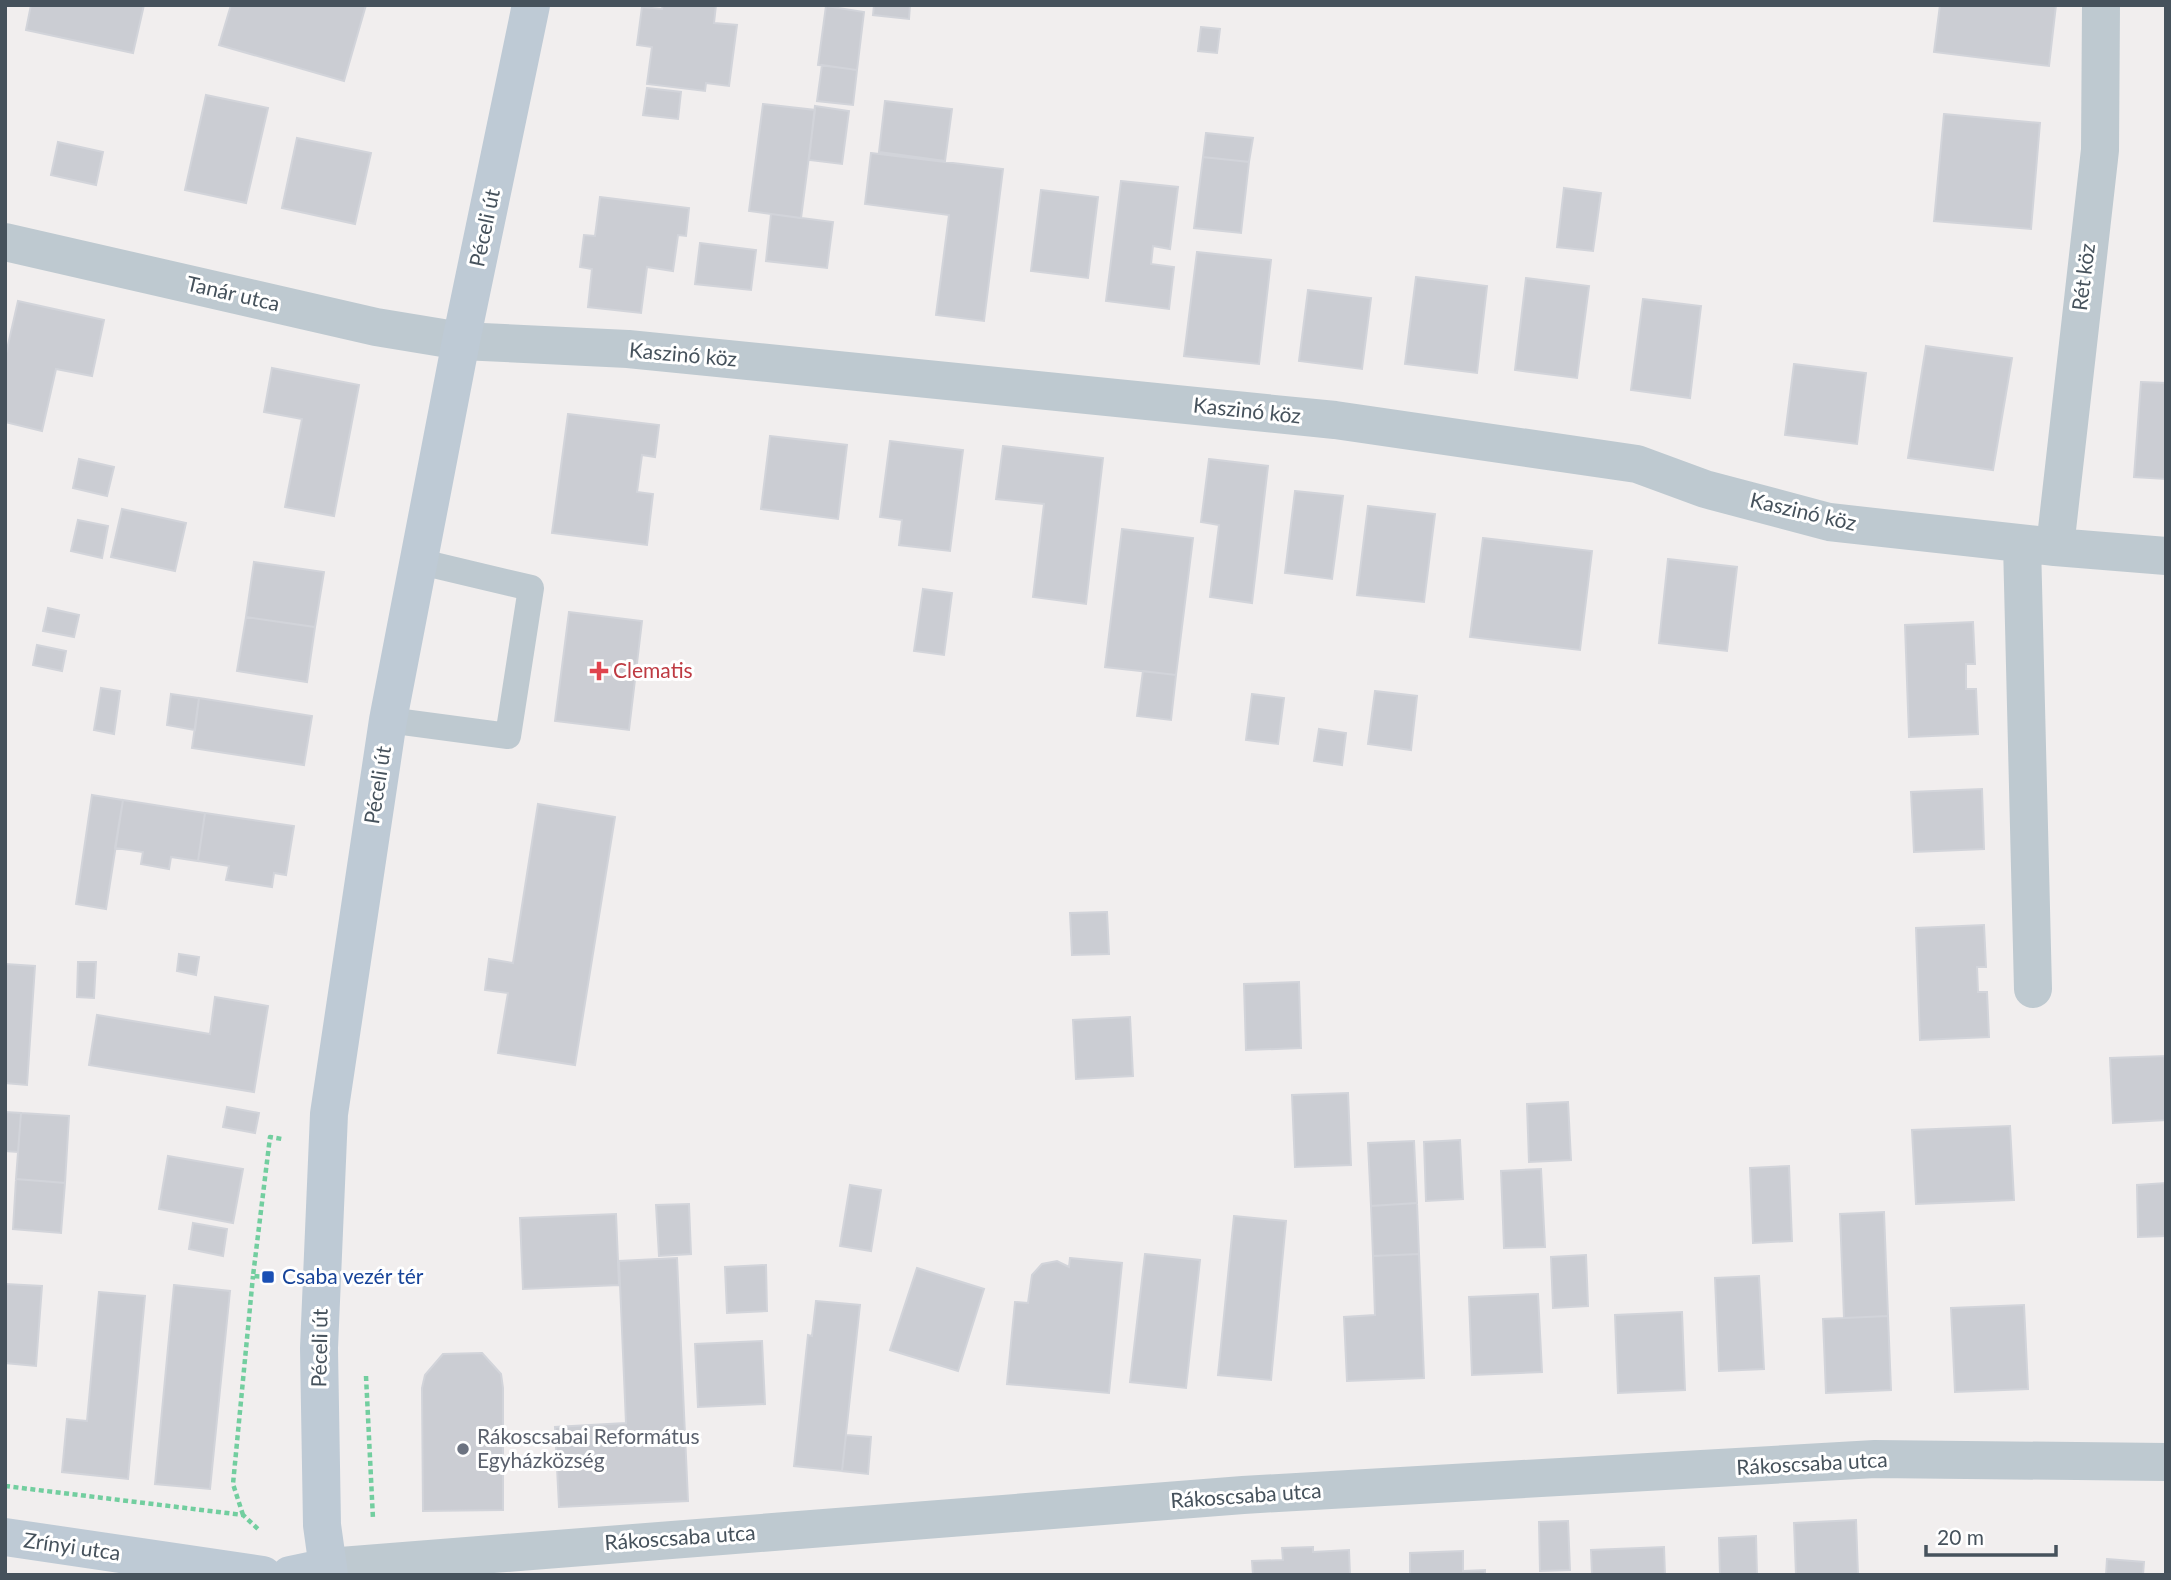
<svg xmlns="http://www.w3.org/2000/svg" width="2171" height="1580" viewBox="0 0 2171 1580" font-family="Lato,sans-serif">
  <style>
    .building { fill: #cbcdd3; stroke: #d2d4da; stroke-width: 2 }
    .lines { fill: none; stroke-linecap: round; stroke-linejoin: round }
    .path { stroke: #72ce9f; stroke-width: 4.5; stroke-dasharray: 5 3.5; stroke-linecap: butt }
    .lane { stroke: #bec9d0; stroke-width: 26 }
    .street { stroke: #bec9d0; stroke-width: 38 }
    .secondary { stroke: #becad5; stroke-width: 38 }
    .health-dot { fill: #e0444e; stroke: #fff; stroke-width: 2.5 }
    .transit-dot { fill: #1a4fb4; stroke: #fff; stroke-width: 2.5 }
    .worship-dot { fill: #6b7280; stroke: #fff; stroke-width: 2.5 }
    .labels { text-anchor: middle; stroke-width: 6; stroke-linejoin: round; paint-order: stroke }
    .street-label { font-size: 21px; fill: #46525c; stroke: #fff }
    .health-label { font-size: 21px; fill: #be3a42; stroke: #fff; text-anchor: start }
    .transit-label { font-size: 21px; fill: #164399; stroke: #fff; text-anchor: start }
    .worship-label { font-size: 21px; fill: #5b616d; stroke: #fff; text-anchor: start }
  </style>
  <rect width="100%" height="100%" fill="#f1eeee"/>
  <path class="building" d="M 31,5 L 144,5 L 133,53 L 26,30 Z
    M 231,5 L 366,5 L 344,81 L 219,45 Z
    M 663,5 L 716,5 L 714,23 L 737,25 L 729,86 L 706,83 L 705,91 L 647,84 L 652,47 L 637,45 L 642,7 L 662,9 Z
    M 874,5 L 910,5 L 909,19 L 873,15 Z
    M 1940,5 L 2056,5 L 2049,66 L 1934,52 Z
    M 826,6 L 864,12 L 857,70 L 818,65 Z
    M 1201,27 L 1220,29 L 1217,53 L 1198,51 Z
    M 822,65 L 857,70 L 853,105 L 817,101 Z
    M 647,88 L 681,92 L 678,119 L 643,115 Z
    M 206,95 L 268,108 L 246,203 L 185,190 Z
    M 885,101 L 952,109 L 945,161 L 879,152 Z
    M 763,104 L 815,110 L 801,218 L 749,211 Z
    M 815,106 L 849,111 L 842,164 L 809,160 Z
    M 1944,114 L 2040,123 L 2031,229 L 1934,221 Z
    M 1206,133 L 1253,138 L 1249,162 L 1203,157 Z
    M 297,138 L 371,153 L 355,224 L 282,208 Z
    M 58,142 L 103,152 L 96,185 L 51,175 Z
    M 871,153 L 1003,169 L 984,321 L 936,315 L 949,215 L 865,204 Z
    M 1203,157 L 1249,162 L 1241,233 L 1194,228 Z
    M 1121,181 L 1178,187 L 1170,249 L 1153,246 L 1151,264 L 1174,267 L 1169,309 L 1106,301 Z
    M 1564,188 L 1601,193 L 1593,251 L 1557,247 Z
    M 1041,190 L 1098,197 L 1088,278 L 1031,271 Z
    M 600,197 L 689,208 L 686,236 L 678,235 L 673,271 L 647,267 L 641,313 L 588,307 L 592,269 L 580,267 L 584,235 L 595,236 Z
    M 771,214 L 833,222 L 827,268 L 766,261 Z
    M 700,243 L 756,250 L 751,290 L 695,284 Z
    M 1197,252 L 1271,260 L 1259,364 L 1184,356 Z
    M 1416,277 L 1487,286 L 1477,373 L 1405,364 Z
    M 1526,278 L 1589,286 L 1577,378 L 1515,370 Z
    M 1308,290 L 1371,298 L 1362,369 L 1299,361 Z
    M 1643,299 L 1701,306 L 1690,398 L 1631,390 Z
    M 18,301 L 104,320 L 92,376 L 56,369 L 42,431 L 5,422 L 5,358 Z
    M 1926,346 L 2012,358 L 1993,470 L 1908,458 Z
    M 1794,364 L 1866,373 L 1857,444 L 1785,435 Z
    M 272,368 L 359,385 L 334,516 L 285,507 L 302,419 L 264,412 Z
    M 2141,382 L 2166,383 L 2166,479 L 2134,477 Z
    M 568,414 L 659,425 L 655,457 L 642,455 L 637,492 L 653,494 L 647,545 L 552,533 Z
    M 770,436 L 847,445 L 838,519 L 761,509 Z
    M 890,441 L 963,450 L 950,551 L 899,545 L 902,520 L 880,517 Z
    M 1003,446 L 1103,458 L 1086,604 L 1033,597 L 1044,504 L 996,499 Z
    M 79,459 L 114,467 L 107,496 L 73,488 Z
    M 1209,459 L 1268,466 L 1252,603 L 1210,597 L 1219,525 L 1201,522 Z
    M 1295,491 L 1343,496 L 1332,579 L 1285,573 Z
    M 1368,506 L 1435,514 L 1424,602 L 1357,595 Z
    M 122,509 L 186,523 L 175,571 L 111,557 Z
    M 78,520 L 108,526 L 102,558 L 71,551 Z
    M 1122,529 L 1193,538 L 1176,675 L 1105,667 Z
    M 1483,538 L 1592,551 L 1580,650 L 1470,637 Z
    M 1668,559 L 1737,567 L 1727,651 L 1659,643 Z
    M 254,562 L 324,572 L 315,627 L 246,617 Z
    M 923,589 L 952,593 L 944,655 L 914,651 Z
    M 48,608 L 79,615 L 74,637 L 43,631 Z
    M 569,612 L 642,621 L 629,730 L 555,721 Z
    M 246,617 L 315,627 L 307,682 L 237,671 Z
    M 1973,622 L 1975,664 L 1966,664 L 1966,689 L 1976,689 L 1978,734 L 1909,737 L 1905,625 Z
    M 37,645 L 66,651 L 62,671 L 33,665 Z
    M 1143,671 L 1176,675 L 1171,720 L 1137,716 Z
    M 101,688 L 120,691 L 114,734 L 94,730 Z
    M 1375,691 L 1417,696 L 1411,750 L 1368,744 Z
    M 171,694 L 199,698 L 195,730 L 167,725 Z
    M 1252,694 L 1284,698 L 1278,744 L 1246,740 Z
    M 199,698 L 312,716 L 304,765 L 192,748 Z
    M 1319,729 L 1346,733 L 1342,765 L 1314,761 Z
    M 1982,789 L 1984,849 L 1914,852 L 1911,792 Z
    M 92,795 L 123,800 L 106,909 L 76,904 Z
    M 123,800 L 205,813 L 198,861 L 171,857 L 169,869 L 141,864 L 143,852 L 115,848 Z
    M 538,804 L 615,817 L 575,1065 L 498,1053 L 508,993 L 485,990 L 489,959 L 513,963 Z
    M 205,813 L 294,826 L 286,875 L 274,873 L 272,887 L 226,880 L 229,866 L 198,861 Z
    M 1107,912 L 1109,954 L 1072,955 L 1070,913 Z
    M 1984,925 L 1986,967 L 1977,967 L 1978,992 L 1987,992 L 1989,1037 L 1920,1040 L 1916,928 Z
    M 179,954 L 199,957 L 196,975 L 177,971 Z
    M 78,962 L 96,962 L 94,998 L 77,997 Z
    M 5,964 L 35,966 L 27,1085 L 5,1083 Z
    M 1299,982 L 1301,1048 L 1246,1050 L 1244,984 Z
    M 215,997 L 268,1006 L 254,1092 L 89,1065 L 97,1015 L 210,1034 Z
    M 1130,1017 L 1133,1076 L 1076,1079 L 1073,1020 Z
    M 2166,1056 L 2166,1120 L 2113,1123 L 2110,1058 Z
    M 1348,1093 L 1351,1165 L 1295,1167 L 1292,1095 Z
    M 1568,1102 L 1571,1160 L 1529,1162 L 1527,1104 Z
    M 227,1107 L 259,1113 L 255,1133 L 223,1127 Z
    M 5,1112 L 21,1113 L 18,1152 L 5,1151 Z
    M 21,1113 L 69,1116 L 65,1183 L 16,1179 Z
    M 2010,1126 L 2014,1200 L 1916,1204 L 1912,1130 Z
    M 1460,1140 L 1463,1199 L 1426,1201 L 1424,1142 Z
    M 1414,1141 L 1417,1203 L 1371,1206 L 1368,1143 Z
    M 168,1156 L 243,1169 L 233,1223 L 159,1209 Z
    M 1789,1166 L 1792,1241 L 1753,1243 L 1750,1168 Z
    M 1541,1169 L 1545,1247 L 1504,1248 L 1501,1171 Z
    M 16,1179 L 65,1183 L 61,1233 L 13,1229 Z
    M 2166,1183 L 2166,1236 L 2138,1237 L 2137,1185 Z
    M 850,1185 L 881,1190 L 871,1251 L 840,1246 Z
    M 1417,1203 L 1419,1254 L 1373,1256 L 1371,1206 Z
    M 689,1204 L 691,1254 L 659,1256 L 656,1205 Z
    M 1884,1212 L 1888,1316 L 1844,1318 L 1840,1214 Z
    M 616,1214 L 619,1285 L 523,1289 L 520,1218 Z
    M 1234,1216 L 1286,1221 L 1271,1380 L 1218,1375 Z
    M 193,1223 L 227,1229 L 223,1256 L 189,1249 Z
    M 1145,1254 L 1200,1260 L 1186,1388 L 1130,1382 Z
    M 1419,1254 L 1424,1378 L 1347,1381 L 1344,1317 L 1375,1315 L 1373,1256 Z
    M 1586,1255 L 1588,1306 L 1553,1308 L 1551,1257 Z
    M 677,1258 L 688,1501 L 559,1507 L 555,1427 L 626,1423 L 619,1261 Z
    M 1070,1258 L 1122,1263 L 1109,1393 L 1007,1384 L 1015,1302 L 1028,1303 L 1032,1275 L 1042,1264 L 1057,1261 L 1069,1267 Z
    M 766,1265 L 767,1311 L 727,1313 L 725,1267 Z
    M 917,1268 L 984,1289 L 958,1371 L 890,1350 Z
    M 1759,1276 L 1764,1369 L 1719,1371 L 1715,1278 Z
    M 5,1284 L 42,1286 L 36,1366 L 5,1363 Z
    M 174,1285 L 230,1291 L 210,1489 L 155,1484 Z
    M 99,1292 L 145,1296 L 128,1479 L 62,1472 L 67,1419 L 87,1421 Z
    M 1538,1294 L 1542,1372 L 1472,1375 L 1469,1297 Z
    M 816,1301 L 860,1305 L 842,1471 L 794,1466 L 808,1335 L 812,1336 Z
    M 2024,1305 L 2028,1389 L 1955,1392 L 1951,1308 Z
    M 1682,1312 L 1685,1390 L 1618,1393 L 1615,1315 Z
    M 1888,1316 L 1891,1390 L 1826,1393 L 1823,1319 Z
    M 762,1341 L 765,1404 L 698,1407 L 695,1344 Z
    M 482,1353 L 501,1374 L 503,1388 L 503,1510 L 423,1511 L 422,1388 L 425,1375 L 443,1354 Z
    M 846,1435 L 871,1437 L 868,1474 L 842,1471 Z
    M 1856,1520 L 1858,1575 L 1796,1575 L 1794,1523 Z
    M 1568,1521 L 1570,1570 L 1540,1571 L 1539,1522 Z
    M 1756,1536 L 1757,1575 L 1720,1575 L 1719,1538 Z
    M 1313,1547 L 1313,1552 L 1349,1550 L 1350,1575 L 1253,1575 L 1252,1561 L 1283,1560 L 1282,1548 Z
    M 1664,1547 L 1665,1575 L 1592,1575 L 1591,1550 Z
    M 1463,1551 L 1463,1571 L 1485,1570 L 1485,1575 L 1410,1575 L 1410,1553 Z
    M 2107,1559 L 2144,1562 L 2143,1575 L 2106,1575 Z"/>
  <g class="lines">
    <path class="path" d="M 268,1277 L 253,1276 L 270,1137 L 282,1139
      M 366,1376 L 373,1519
      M 5,1486 L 243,1515 L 258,1529
      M 243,1515 L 233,1484 L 253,1276"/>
    <path class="lane" d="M 388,720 L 508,736 L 531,588 L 417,561"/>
    <path class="street" d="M 5,242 L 376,327 L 461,341 L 628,349 L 1335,420 L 1637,464 L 1705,489 L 1829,522 L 2055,547 L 2166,556
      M 2022,544 L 2033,989
      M 2055,547 L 2100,150 L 2101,5
      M 328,1567 L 1243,1495 L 1875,1459 L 2166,1462"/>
    <path class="secondary" d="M 5,1537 L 263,1575
      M 290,1575 L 328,1567
      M 329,1575 L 322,1525 L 319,1348 L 329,1114 L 388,720 L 461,341 L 531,5"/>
  </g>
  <path class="health-dot" d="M595.5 660.5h7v7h7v7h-7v7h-7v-7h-7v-7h7z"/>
  <rect class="transit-dot" x="261" y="1270" width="14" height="14" rx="3.5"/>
  <circle class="worship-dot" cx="463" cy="1449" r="7"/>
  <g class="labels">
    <g class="street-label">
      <text transform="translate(485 228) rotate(-78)" y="7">Péceli út</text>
      <text transform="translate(2084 277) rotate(-83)" y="7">Rét köz</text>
      <text transform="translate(233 294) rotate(13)" y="7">Tanár utca</text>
      <text transform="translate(683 355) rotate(5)" y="7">Kaszinó köz</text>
      <text transform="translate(1247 411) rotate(6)" y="7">Kaszinó köz</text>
      <text transform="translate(1803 512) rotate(13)" y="7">Kaszinó köz</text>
      <text transform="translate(378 785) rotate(-81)" y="7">Péceli út</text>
      <text transform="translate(320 1348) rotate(-89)" y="7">Péceli út</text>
      <text transform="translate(1812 1464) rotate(-3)" y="7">Rákoscsaba utca</text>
      <text transform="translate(1246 1496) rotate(-4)" y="7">Rákoscsaba utca</text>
      <text transform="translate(680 1538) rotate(-4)" y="7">Rákoscsaba utca</text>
      <text transform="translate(72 1547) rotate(8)" y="7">Zrínyi utca</text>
    </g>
    <g class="health-label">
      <text x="613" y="678">Clematis</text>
    </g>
    <g class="transit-label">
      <text x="282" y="1284">Csaba vezér tér</text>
    </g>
    <g class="worship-label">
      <text x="477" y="1444">Rákoscsabai Református<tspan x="477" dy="24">Egyházközség</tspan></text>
    </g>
  </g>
  <rect width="2171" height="1580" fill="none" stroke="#46525c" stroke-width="14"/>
  <path d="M1926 1545v10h130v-10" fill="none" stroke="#46525c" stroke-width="3.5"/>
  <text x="1937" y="1545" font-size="21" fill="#46525c" stroke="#ffffff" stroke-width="5" paint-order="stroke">20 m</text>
</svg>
